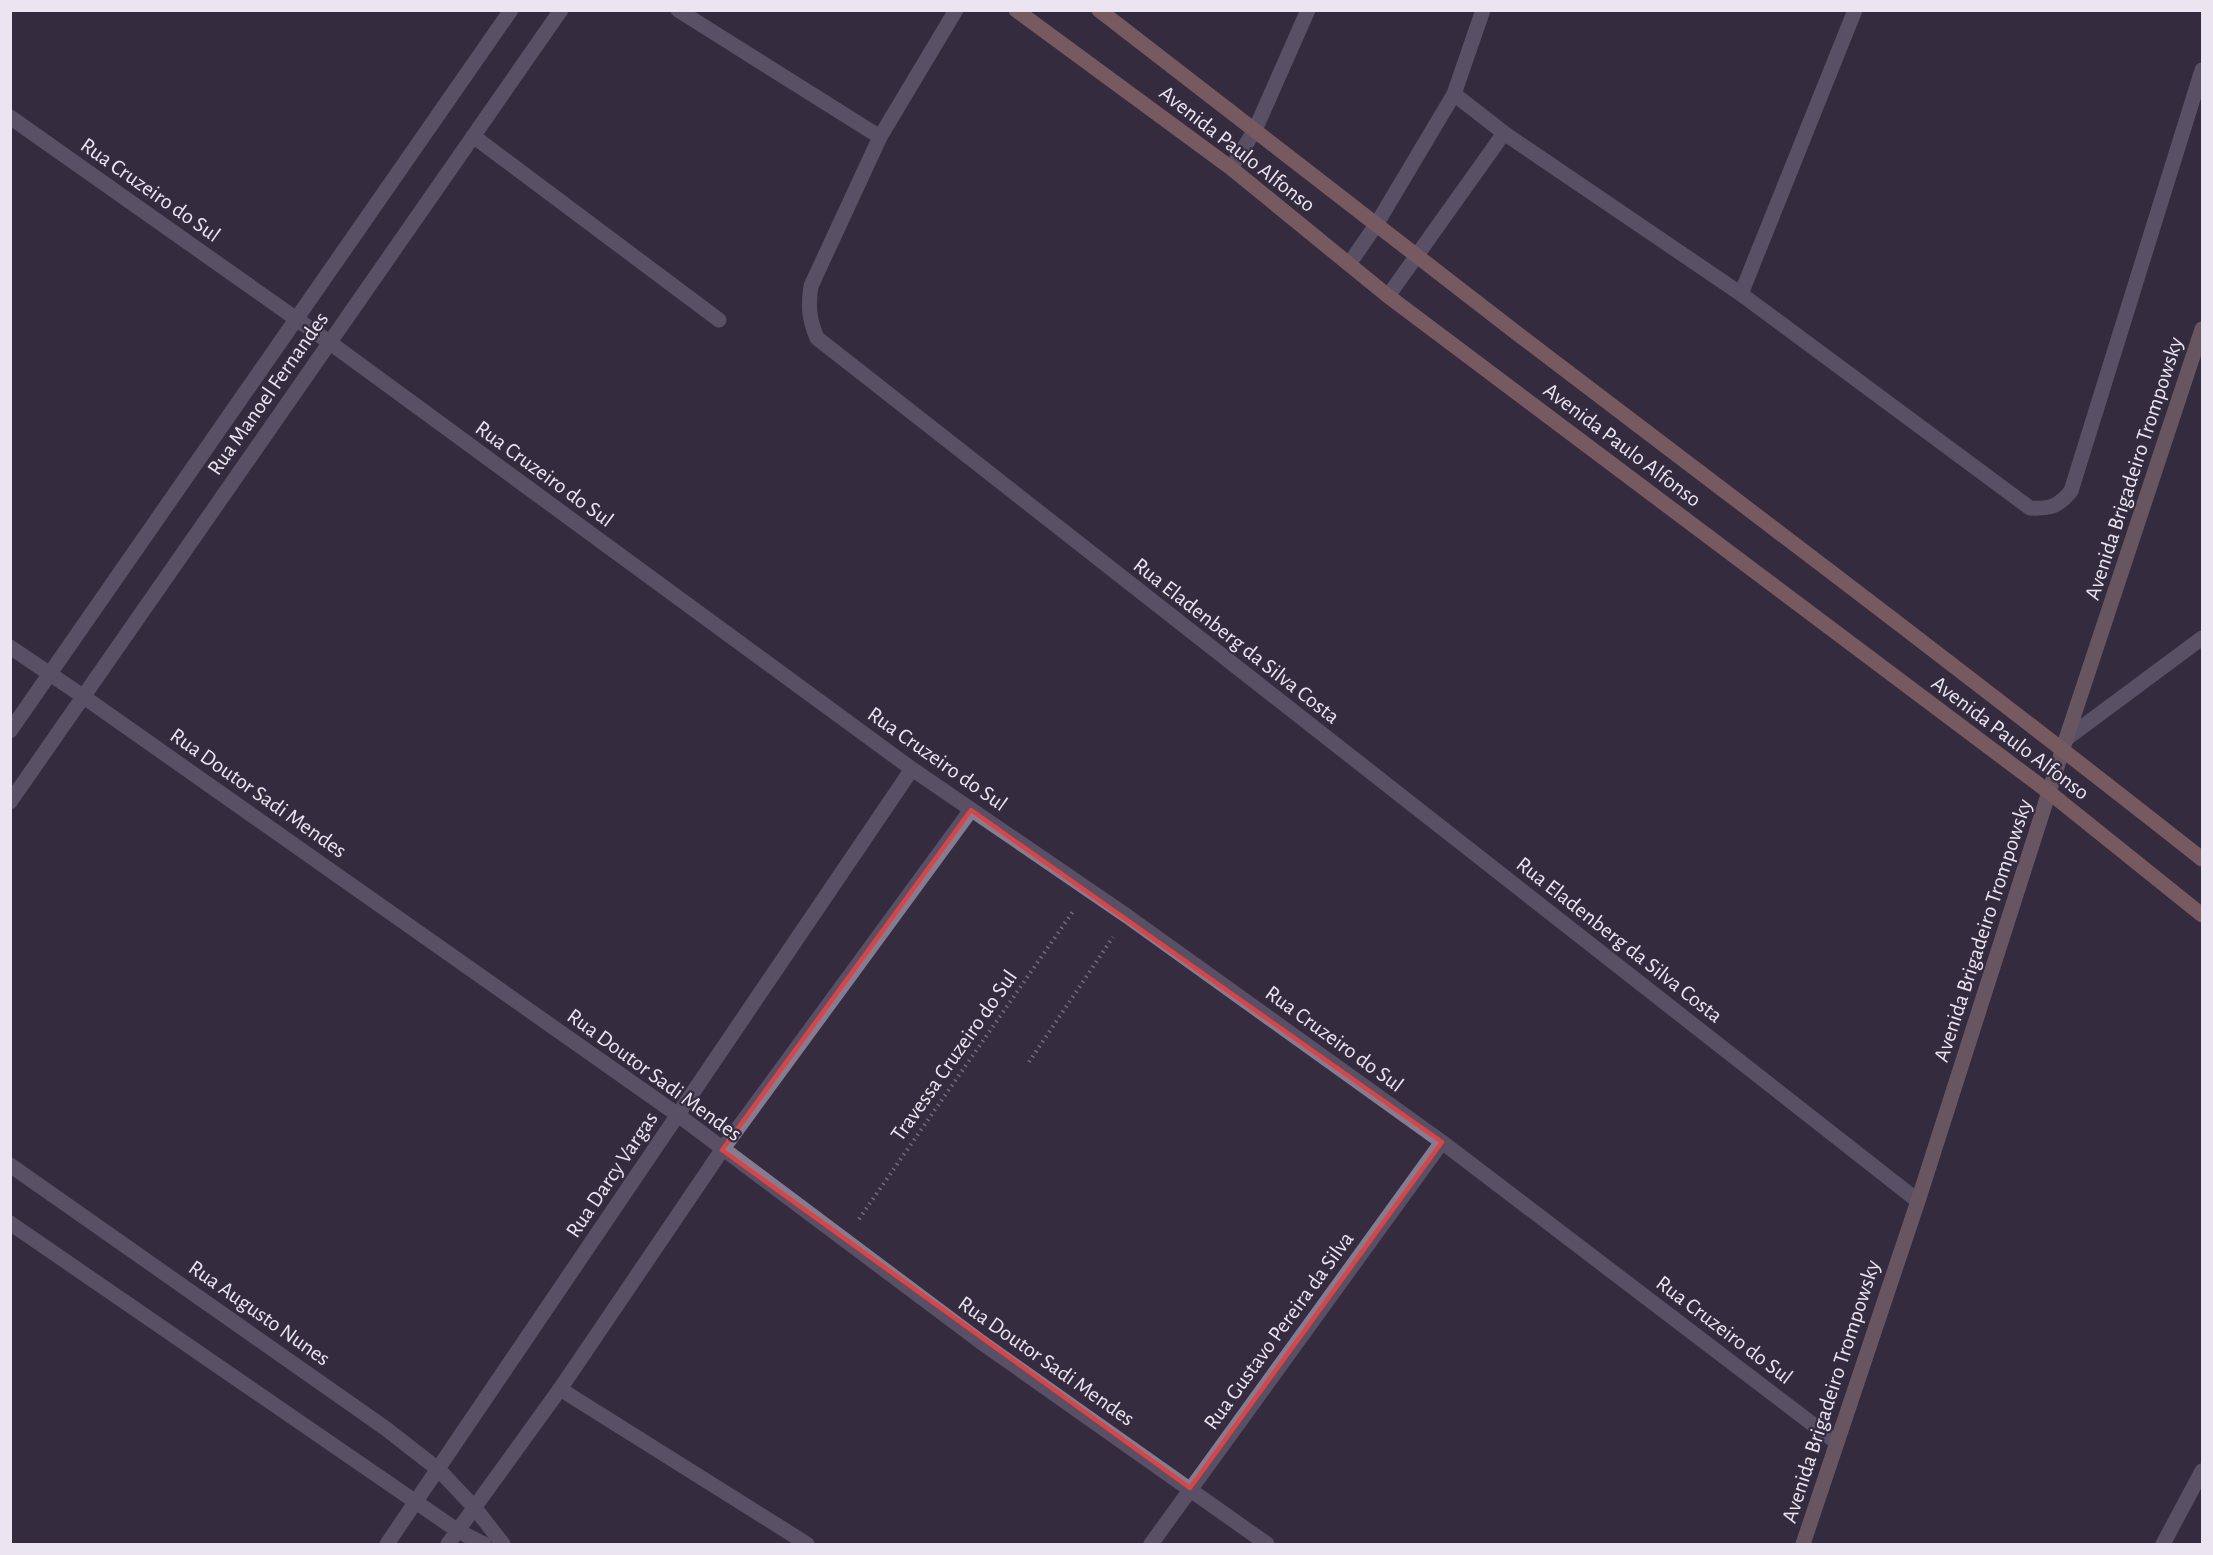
<svg xmlns="http://www.w3.org/2000/svg" width="2213" height="1555" viewBox="0 0 2213 1555" font-family="'Alegreya Sans',sans-serif">
  <style>
    .lines { fill: none; stroke-linecap: round; stroke-linejoin: round }
    .path { stroke: #746c7d; stroke-width: 4; stroke-dasharray: 1.5 4.5; stroke-linecap: butt }
    .lane { stroke: #867c92; stroke-width: 15 }
    .street { stroke: #867c92; stroke-width: 15 }
    .secondary { stroke: #a6888c; stroke-width: 15 }
    .primary { stroke: #c79387; stroke-width: 15 }
    .marked { fill: none; stroke: #d94446; stroke-width: 4.5; stroke-linejoin: round }
    .labels { text-anchor: middle; stroke-width: 4.5; stroke-linejoin: round; paint-order: stroke }
    .street-label { font-size: 22px; fill: #eae5f1; stroke: #352c3f }
  </style>
  <rect width="100%" height="100%" fill="#352c3f"/>
  <g class="lines">
    <path class="path" d="M 1029,1062 L 1113,937
      M 859,1219 L 1074,910"/>
    <path class="lane" d="M 560,1389 L 807,1544"/>
    <path class="street" d="M 678,10 L 880,137
      M 956,10 L 880,137 L 811,286 C 808,306 809,319 817,338 L 1918,1201
      M 1483,10 L 1454,94 L 1504,133 L 1741,294 L 2030,508 C 2050,509 2058,507 2071,491 L 2202,70
      M 10,117 L 329,342 L 912,769 L 1127,916 L 1442,1142 L 1836,1442
      M 473,136 L 719,320
      M 1231,168 L 1255,130 L 1308,10
      M 1349,264 L 1376,225 L 1454,94
      M 1741,294 L 1855,10
      M 1388,296 L 1504,133
      M 10,647 L 84,697 L 678,1115 L 981,1342 L 1267,1544
      M 10,731 L 511,10
      M 2066,739 L 2202,638
      M 10,802 L 561,10
      M 10,1165 L 385,1428 L 439,1470 L 474,1507 L 503,1544
      M 10,1223 L 458,1531 L 484,1544
      M 387,1544 L 912,769
      M 448,1544 L 560,1389 L 722,1150 L 971,810
      M 1151,1544 L 1442,1142
      M 2163,1544 L 2202,1471"/>
    <path class="secondary" d="M 1803,1544 L 1918,1201 L 2066,739 L 2202,329"/>
    <path class="primary" d="M 1016,10 L 1231,168 L 1388,296 L 2050,793 L 2202,915
      M 1099,10 C 1238,116 1375,225 1514,331 C 1744,506 1975,680 2202,859"/>
  </g>
  <path d="M0 0H2213V1555H0ZM 971,810 L 1442,1142 L 1190,1488 L 722,1150 Z" fill="#352c3f" fill-opacity=".55" fill-rule="evenodd"/>
  <path class="marked" d="M 971,810 L 1442,1142 L 1190,1488 L 722,1150 Z"/>
  <g class="labels">
    <g class="street-label">
      <text transform="translate(1238 148) rotate(38)" y="8">Avenida Paulo Alfonso</text>
      <text transform="translate(151 189) rotate(35)" y="8">Rua Cruzeiro do Sul</text>
      <text transform="translate(267 393) rotate(-55)" y="8">Rua Manoel Fernandes</text>
      <text transform="translate(1623 444) rotate(37)" y="8">Avenida Paulo Alfonso</text>
      <text transform="translate(2133 468) rotate(-72)" y="8">Avenida Brigadeiro Trompowsky</text>
      <text transform="translate(545 473) rotate(36)" y="8">Rua Cruzeiro do Sul</text>
      <text transform="translate(1237 640) rotate(38)" y="8">Rua Eladenberg da Silva Costa</text>
      <text transform="translate(2011 737) rotate(37)" y="8">Avenida Paulo Alfonso</text>
      <text transform="translate(938 758) rotate(35)" y="8">Rua Cruzeiro do Sul</text>
      <text transform="translate(259 792) rotate(35)" y="8">Rua Doutor Sadi Mendes</text>
      <text transform="translate(1982 930) rotate(-72)" y="8">Avenida Brigadeiro Trompowsky</text>
      <text transform="translate(1620 939) rotate(38)" y="8">Rua Eladenberg da Silva Costa</text>
      <text transform="translate(1335 1038) rotate(36)" y="8">Rua Cruzeiro do Sul</text>
      <text transform="translate(953 1055) rotate(-55)" y="8">Travessa Cruzeiro do Sul</text>
      <text transform="translate(655 1074) rotate(36)" y="8">Rua Doutor Sadi Mendes</text>
      <text transform="translate(611 1174) rotate(-56)" y="8">Rua Darcy Vargas</text>
      <text transform="translate(260 1312) rotate(35)" y="8">Rua Augusto Nunes</text>
      <text transform="translate(1725 1329) rotate(37)" y="8">Rua Cruzeiro do Sul</text>
      <text transform="translate(1278 1330) rotate(-54)" y="8">Rua Gustavo Pereira da Silva</text>
      <text transform="translate(1047 1360) rotate(35)" y="8">Rua Doutor Sadi Mendes</text>
      <text transform="translate(1830 1391) rotate(-72)" y="8">Avenida Brigadeiro Trompowsky</text>
    </g>
  </g>
  <rect width="2213" height="1555" fill="none" stroke="#eae5f1" stroke-width="24"/>
</svg>
